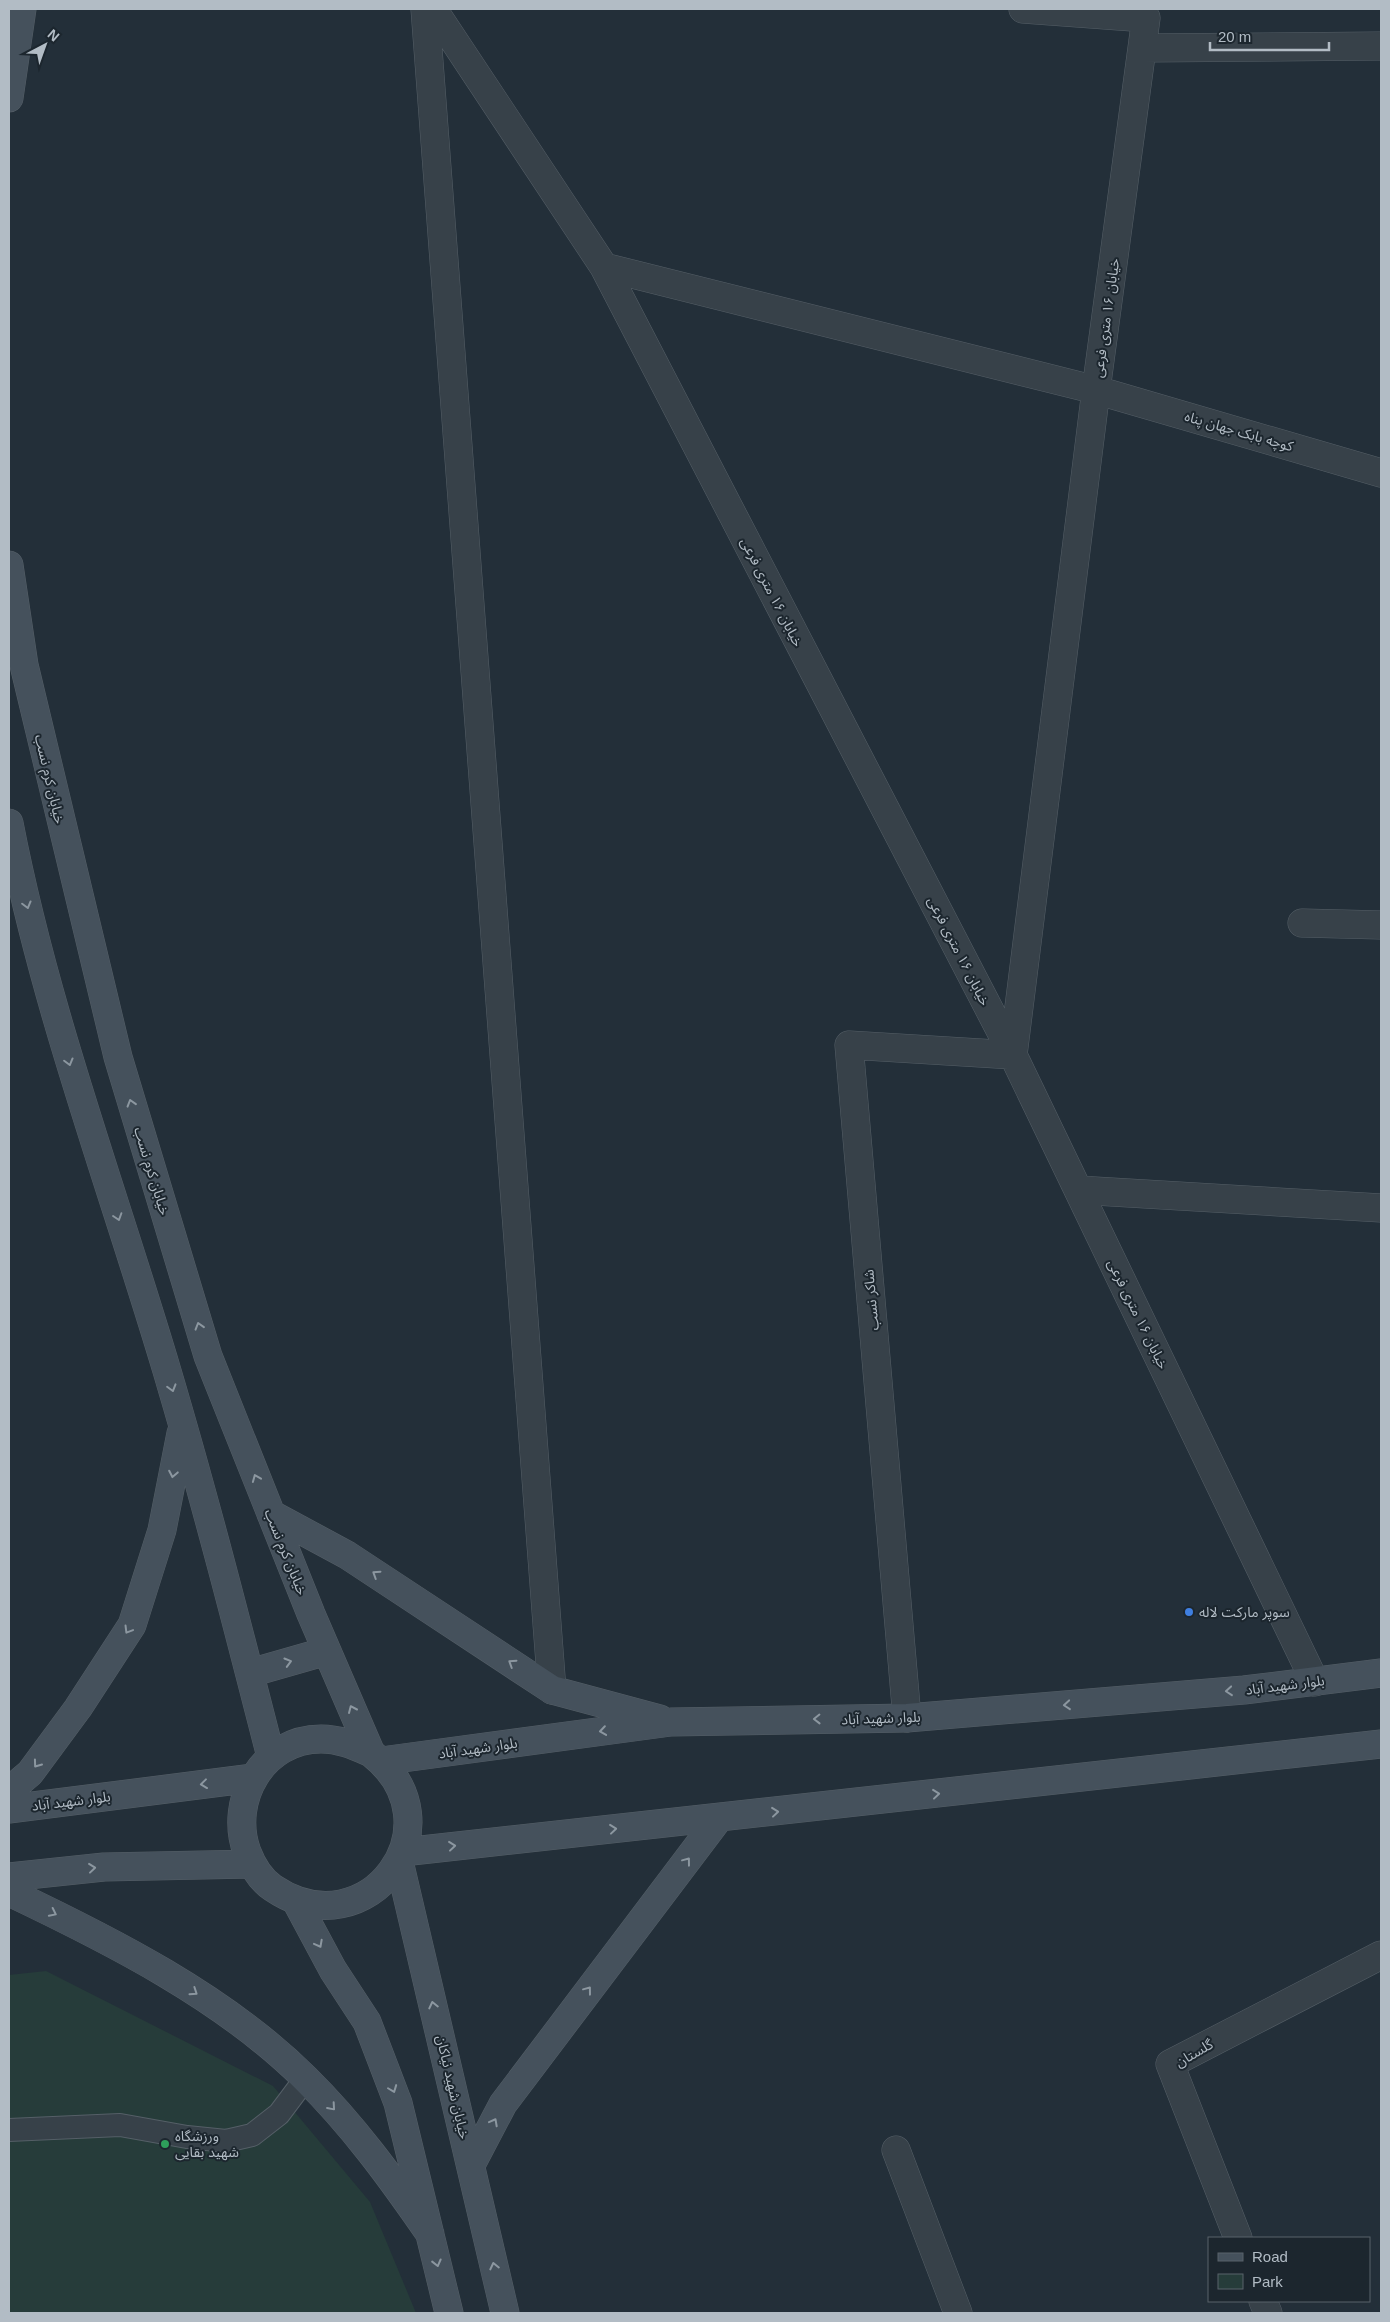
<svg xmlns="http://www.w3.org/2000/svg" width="1390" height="2322" viewBox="0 0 1390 2322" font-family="Arial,'Noto Sans Arabic',sans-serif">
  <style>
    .green { fill: #263c3a }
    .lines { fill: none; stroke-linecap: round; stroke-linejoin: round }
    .lane-casing { stroke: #555f67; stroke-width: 24 }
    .street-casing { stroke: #555f67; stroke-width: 29 }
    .secondary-casing { stroke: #555f67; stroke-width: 29 }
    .lane { stroke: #374149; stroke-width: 22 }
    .street { stroke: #374149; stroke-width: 28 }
    .secondary { stroke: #45515c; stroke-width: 28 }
    .oneway { stroke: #8c97a0 }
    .shop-dot { fill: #3f7fe0; stroke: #1c262e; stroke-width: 2 }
    .leisure-dot { fill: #2e9e5b; stroke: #1c262e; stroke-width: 2 }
    .labels { text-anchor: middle; stroke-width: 4; stroke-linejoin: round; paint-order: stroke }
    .street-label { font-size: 14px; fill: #b2bcc5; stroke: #1c262e }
    .poi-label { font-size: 14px; fill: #b2bcc5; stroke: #1c262e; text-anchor: start }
  </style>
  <rect width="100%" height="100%" fill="#232f39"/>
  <path class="green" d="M 46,1971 L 273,2086 L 370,2202 L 416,2313 L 9,2313 L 9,1975 Z"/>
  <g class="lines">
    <defs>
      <path id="lane" d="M 9,2130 L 120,2125 L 187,2137 L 226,2141 L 252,2135 L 279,2114 L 306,2078"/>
      <path id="street" d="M 425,9 L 552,1690
        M 433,9 L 604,267
        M 1023,9 L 1146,18 L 1142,48 L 1381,46
        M 1142,48 L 1096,390 L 604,267 L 1013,1055 L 1315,1682
        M 1302,923 L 1381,925
        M 1078,1190 L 1381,1208
        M 907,1718 L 849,1045 L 1013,1055 L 1096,390 L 1381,473
        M 896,2150 L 958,2313
        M 1238,2238 L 1170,2064 L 1381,1955
        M 1263,2301 L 1268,2313"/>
      <path id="secondary" d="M 9,98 L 22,9
        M 9,565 L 24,665 L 118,1057 L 208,1356 L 311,1614 L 371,1753 C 462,1824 368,1952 273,1888 C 261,1880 252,1865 247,1852 C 228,1800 263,1739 321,1739 C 340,1739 355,1746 371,1753
        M 9,823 C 45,1010 113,1189 167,1371 C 205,1499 238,1628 271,1757
        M 271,1514 L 347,1555 L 552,1690 L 660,1719
        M 250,1673 L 327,1651
        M 381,1761 L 671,1722 L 907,1718 L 1244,1690 L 1381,1673
        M 9,1791 L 30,1773 L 78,1708 L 132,1625 L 162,1530 L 181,1433
        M 9,1809 L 253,1778
        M 403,1852 L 1381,1744
        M 399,1861 L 505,2313
        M 9,1877 L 104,1867 L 252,1864
        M 9,1892 C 110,1940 225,1998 305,2078 C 353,2125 392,2179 430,2234
        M 296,1901 L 333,1970 L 367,2022 L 398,2103 L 449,2313
        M 471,2165 L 503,2104 L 719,1818"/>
    </defs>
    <use href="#lane" class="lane-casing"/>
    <use href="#street" class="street-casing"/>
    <use href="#secondary" class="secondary-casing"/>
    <use href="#lane" class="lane"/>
    <use href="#street" class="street"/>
    <use href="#secondary" class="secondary"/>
  </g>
  <defs><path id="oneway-chevron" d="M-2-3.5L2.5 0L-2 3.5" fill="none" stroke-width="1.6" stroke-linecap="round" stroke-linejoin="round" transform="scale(1.25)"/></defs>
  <g class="oneway">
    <use href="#oneway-chevron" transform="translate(27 905) rotate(75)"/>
    <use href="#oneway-chevron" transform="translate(69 1062) rotate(75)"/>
    <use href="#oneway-chevron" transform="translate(131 1103) rotate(-107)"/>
    <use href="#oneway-chevron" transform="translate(118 1217) rotate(72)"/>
    <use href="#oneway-chevron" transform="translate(199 1326) rotate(-107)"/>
    <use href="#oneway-chevron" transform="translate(172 1388) rotate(74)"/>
    <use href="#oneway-chevron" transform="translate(173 1474) rotate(101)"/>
    <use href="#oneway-chevron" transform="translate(256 1478) rotate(-112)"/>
    <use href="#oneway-chevron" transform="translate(376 1574) rotate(-147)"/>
    <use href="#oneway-chevron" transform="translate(128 1630) rotate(121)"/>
    <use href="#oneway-chevron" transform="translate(288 1662) rotate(-16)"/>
    <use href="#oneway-chevron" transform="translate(512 1663) rotate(-147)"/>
    <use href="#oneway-chevron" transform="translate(1229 1691) rotate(175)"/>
    <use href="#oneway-chevron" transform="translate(1067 1705) rotate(175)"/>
    <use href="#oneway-chevron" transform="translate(352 1709) rotate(-114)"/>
    <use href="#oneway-chevron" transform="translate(817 1719) rotate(179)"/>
    <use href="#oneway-chevron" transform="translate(603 1731) rotate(172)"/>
    <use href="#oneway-chevron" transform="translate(37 1764) rotate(126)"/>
    <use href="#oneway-chevron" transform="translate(204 1784) rotate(173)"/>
    <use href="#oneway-chevron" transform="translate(936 1794) rotate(-6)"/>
    <use href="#oneway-chevron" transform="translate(775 1812) rotate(-6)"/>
    <use href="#oneway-chevron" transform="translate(613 1829) rotate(-6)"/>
    <use href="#oneway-chevron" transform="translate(452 1846) rotate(-6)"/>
    <use href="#oneway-chevron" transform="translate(687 1861) rotate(-53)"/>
    <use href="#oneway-chevron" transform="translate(92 1868) rotate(-6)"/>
    <use href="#oneway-chevron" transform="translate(53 1913) rotate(26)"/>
    <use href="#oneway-chevron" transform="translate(319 1944) rotate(62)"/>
    <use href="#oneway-chevron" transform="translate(588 1990) rotate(-53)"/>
    <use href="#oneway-chevron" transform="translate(194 1992) rotate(34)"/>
    <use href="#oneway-chevron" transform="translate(433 2005) rotate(-103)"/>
    <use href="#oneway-chevron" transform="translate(393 2089) rotate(69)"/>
    <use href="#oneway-chevron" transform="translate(332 2107) rotate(49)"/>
    <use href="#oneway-chevron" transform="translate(494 2122) rotate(-62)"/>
    <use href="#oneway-chevron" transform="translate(437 2263) rotate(76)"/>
    <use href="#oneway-chevron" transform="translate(494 2266) rotate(-103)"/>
  </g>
  <circle class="shop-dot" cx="1189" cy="1612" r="5"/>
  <circle class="leisure-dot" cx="165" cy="2144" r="5"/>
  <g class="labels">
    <g class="street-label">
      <text transform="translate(1106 318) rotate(-82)" y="5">خیابان ۱۶ متری فرعی</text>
      <text transform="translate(1239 431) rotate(16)" y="5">کوچه بابک جهان پناه</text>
      <text transform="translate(772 592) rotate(63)" y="5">خیابان ۱۶ متری فرعی</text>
      <text transform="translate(50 779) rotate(77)" y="5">خیابان کرم نسب</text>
      <text transform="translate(959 951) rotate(63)" y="5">خیابان ۱۶ متری فرعی</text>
      <text transform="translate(152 1171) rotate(73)" y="5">خیابان کرم نسب</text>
      <text transform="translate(871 1300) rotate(-95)" y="5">شاکر نسب</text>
      <text transform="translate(1138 1314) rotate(64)" y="5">خیابان ۱۶ متری فرعی</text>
      <text transform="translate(286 1552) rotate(68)" y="5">خیابان کرم نسب</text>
      <text transform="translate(1285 1685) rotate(-7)" y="5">بلوار شهید آباد</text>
      <text transform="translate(881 1718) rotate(-2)" y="5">بلوار شهید آباد</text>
      <text transform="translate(478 1748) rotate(-8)" y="5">بلوار شهید آباد</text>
      <text transform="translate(71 1801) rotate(-7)" y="5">بلوار شهید آباد</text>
      <text transform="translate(1194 2053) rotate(-30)" y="5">گلستان</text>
      <text transform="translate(453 2087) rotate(77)" y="5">خیابان شهید نیاکان</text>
    </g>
    <g class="poi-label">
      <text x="1199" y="1617">سوپر مارکت لاله</text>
      <text x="175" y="2141">ورزشگاه<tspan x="175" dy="16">شهید بقایی</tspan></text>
    </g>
  </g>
  <rect width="1390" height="2322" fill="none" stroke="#b2bcc5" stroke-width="20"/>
  <rect x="1208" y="2237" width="162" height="65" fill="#1c262e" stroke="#58626a"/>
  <rect x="1218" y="2253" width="25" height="8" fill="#45515c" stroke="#58626a"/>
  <text x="1252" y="2262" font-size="15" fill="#b2bcc5">Road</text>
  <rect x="1218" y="2274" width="25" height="15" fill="#263c3a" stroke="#58626a"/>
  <text x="1252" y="2287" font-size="15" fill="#b2bcc5">Park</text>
  <g transform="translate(45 45) rotate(41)" stroke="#1c262e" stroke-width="4" paint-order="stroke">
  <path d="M0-4L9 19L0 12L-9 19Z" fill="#b2bcc5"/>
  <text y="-8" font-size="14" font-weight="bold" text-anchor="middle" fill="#b2bcc5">N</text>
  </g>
  <path d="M1210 42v8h119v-8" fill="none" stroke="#b2bcc5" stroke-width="2.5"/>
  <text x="1218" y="42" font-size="15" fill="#b2bcc5" stroke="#1c262e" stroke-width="4" paint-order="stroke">20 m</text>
</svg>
